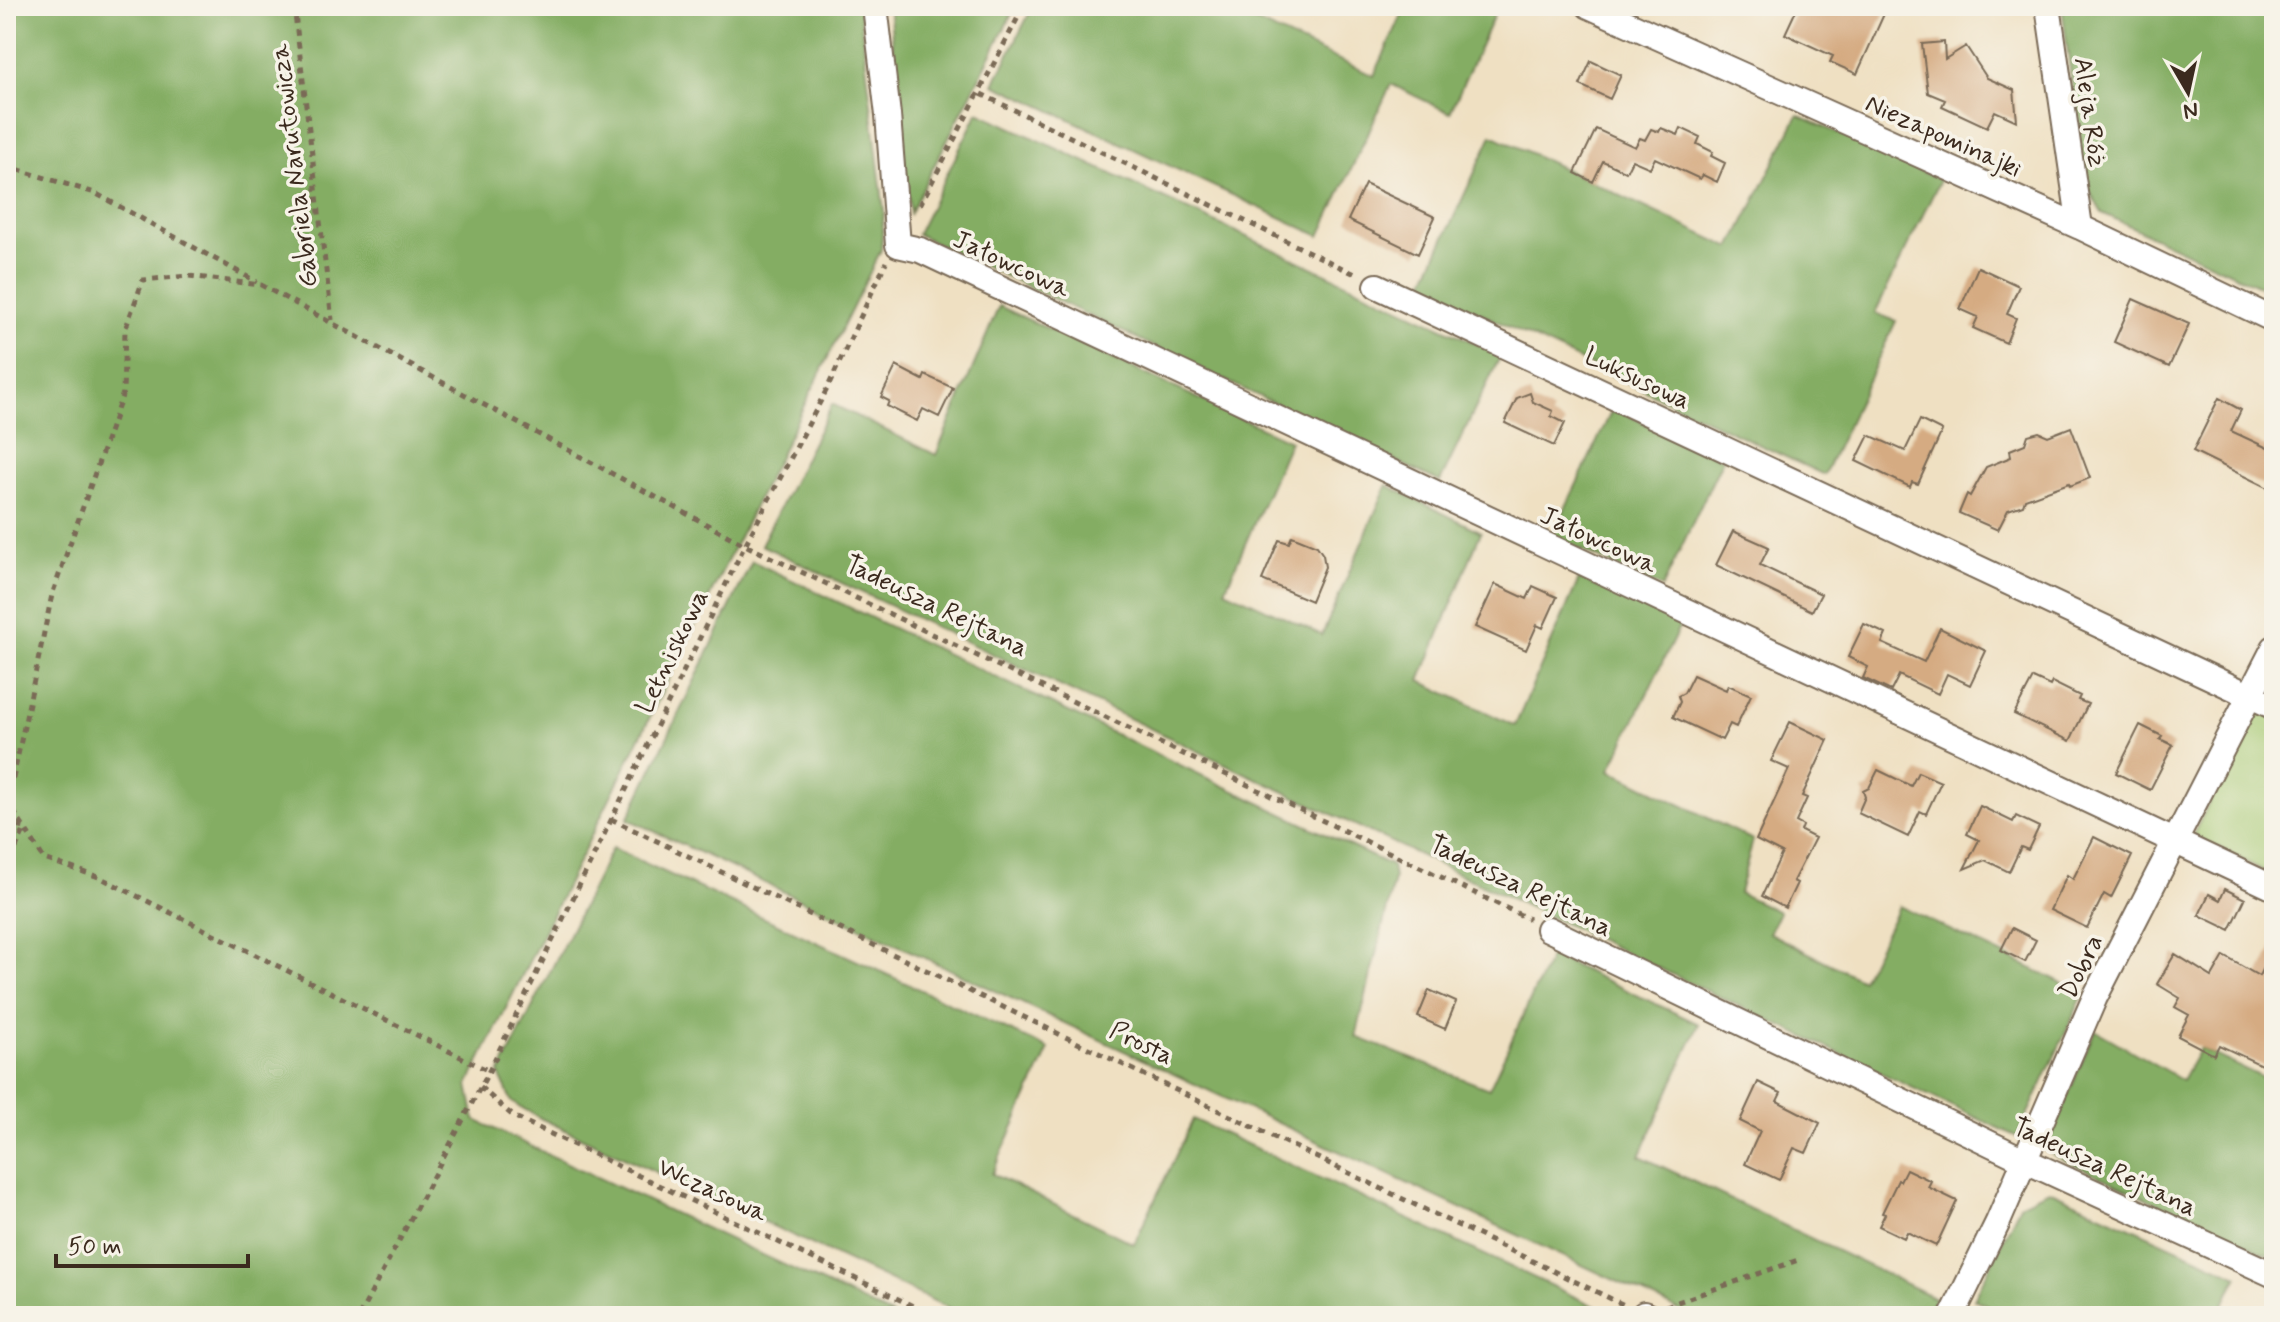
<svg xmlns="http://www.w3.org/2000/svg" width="2280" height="1322" viewBox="0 0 2280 1322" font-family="Mynerve,sans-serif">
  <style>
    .green { fill: #a5c972; stroke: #707a48; stroke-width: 2 }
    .forest { fill: #84ad64; stroke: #606c41; stroke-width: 2 }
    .building { fill: #d5ab82 }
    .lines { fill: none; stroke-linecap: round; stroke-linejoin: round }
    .minor-casing { stroke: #7a6a57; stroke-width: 28 }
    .path { stroke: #7a6a57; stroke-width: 5; stroke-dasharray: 6 6; stroke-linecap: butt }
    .minor { stroke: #fff; stroke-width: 24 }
    .labels { text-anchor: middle; stroke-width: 7; stroke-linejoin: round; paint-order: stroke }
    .street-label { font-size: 26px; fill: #3b2a1e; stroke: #f7f3e8 }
  </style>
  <rect width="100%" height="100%" fill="#f7f3e8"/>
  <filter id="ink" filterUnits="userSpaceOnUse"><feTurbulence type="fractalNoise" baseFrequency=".0125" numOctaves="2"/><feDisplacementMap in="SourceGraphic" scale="16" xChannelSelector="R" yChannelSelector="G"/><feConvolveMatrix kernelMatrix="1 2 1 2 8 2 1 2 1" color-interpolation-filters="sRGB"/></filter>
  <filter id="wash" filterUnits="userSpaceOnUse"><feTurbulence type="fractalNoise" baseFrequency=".006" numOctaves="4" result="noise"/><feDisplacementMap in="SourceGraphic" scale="32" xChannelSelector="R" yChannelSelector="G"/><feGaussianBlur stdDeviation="1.8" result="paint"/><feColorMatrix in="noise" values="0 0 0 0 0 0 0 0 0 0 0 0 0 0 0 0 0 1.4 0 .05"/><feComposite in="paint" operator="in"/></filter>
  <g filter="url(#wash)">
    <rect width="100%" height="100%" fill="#efe0c2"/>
    <path class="green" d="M 2256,710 L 2274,718 L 2274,876 L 2193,835 Z"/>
    <path class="forest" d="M 6,6 L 859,6 L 884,211 L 881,250 L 468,1085 L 475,1120 L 893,1316 L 6,1316 Z
      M 889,6 L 1016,6 L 910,213 Z
      M 1033,6 L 1231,6 L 1230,10 L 1374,76 L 1406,6 L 1498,6 L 1450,113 L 1391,84 L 1320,236 L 994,84 Z
      M 2062,6 L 2274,6 L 2274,293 L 2102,213 L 2084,181 Z
      M 978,112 L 1501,355 L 1440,482 L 917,234 Z
      M 1798,115 L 1940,180 L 1875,313 L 1896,321 L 1824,475 L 1422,286 L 1492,135 L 1731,248 Z
      M 999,306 L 1290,441 L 1225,590 L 1322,635 L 1387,485 L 1481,532 L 1420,681 L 1515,726 L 1579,579 L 1681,624 L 1610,770 L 1753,840 L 1739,893 L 1779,912 L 1769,933 L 1862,980 L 1899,906 L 2084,993 L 2017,1137 L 761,545 L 832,404 L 936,455 Z
      M 1613,408 L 1723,459 L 1662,588 L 1552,536 Z
      M 752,561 L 1392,866 L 1394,879 L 1356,1037 L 1489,1089 L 1551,955 L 1699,1024 L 1640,1156 L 1935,1298 L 1926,1316 L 1691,1316 L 628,819 Z
      M 612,848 L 1049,1049 L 992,1174 L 1134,1244 L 1193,1119 L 1616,1316 L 966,1316 L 540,1118 L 512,1102 L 499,1074 Z
      M 2095,1030 L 2182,1080 L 2200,1048 L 2274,1083 L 2274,1258 L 2045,1151 Z
      M 2049,1190 L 2238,1276 L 2218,1316 L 2010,1316 L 1974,1299 L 2021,1203 Z"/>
    <g id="blocks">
      <path class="building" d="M 1798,6 L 1829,6 L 1846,14 L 1850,6 L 1866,6 L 1884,14 L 1857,74 L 1830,62 L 1833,56 L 1785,34 Z
        M 1944,42 L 1945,59 L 1966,46 L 1987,78 L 2014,90 L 2017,121 L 1995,111 L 1987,127 L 1942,106 L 1945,100 L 1928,93 L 1922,44 Z
        M 1591,61 L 1621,75 L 1610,99 L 1580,85 Z
        M 1661,128 L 1678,135 L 1681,128 L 1700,137 L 1697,144 L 1713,152 L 1711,156 L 1725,163 L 1717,182 L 1703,175 L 1700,179 L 1655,158 L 1650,168 L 1632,160 L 1626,172 L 1603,161 L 1593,182 L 1575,173 L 1596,129 L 1635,147 L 1640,138 L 1645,140 L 1651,129 L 1659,132 Z
        M 1365,184 L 1435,217 L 1418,254 L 1348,220 Z
        M 1978,267 L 2019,286 L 2007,314 L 2016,318 L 2006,343 L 1973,328 L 1978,317 L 1960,309 Z
        M 2133,299 L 2189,324 L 2169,367 L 2114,342 Z
        M 896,366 L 923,380 L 925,375 L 953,388 L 939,417 L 923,409 L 917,421 L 887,406 L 889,401 L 881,397 Z
        M 1530,393 L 1533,402 L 1553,411 L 1551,416 L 1565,423 L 1554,446 L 1505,423 L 1517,398 Z
        M 2219,398 L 2241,410 L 2231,431 L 2274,451 L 2274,491 L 2193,451 Z
        M 1920,420 L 1942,431 L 1918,484 L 1912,482 L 1910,487 L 1856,461 L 1869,435 L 1905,451 Z
        M 2071,427 L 2090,478 L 2070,486 L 2069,483 L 2025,499 L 2023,505 L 2008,510 L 1998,530 L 1959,513 L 1967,494 L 1970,496 L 1986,467 L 2011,457 L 2010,450 L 2025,444 L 2028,435 L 2039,432 L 2048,436 Z
        M 1733,531 L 1769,547 L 1760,565 L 1821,594 L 1812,611 L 1716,565 Z
        M 1292,536 L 1317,546 L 1323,555 L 1325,567 L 1311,601 L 1262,580 L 1279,540 L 1289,543 Z
        M 1495,584 L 1527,599 L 1533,586 L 1557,597 L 1543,628 L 1537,625 L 1526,650 L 1475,627 Z
        M 1864,624 L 1886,634 L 1882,643 L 1924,662 L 1940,628 L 1986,651 L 1970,685 L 1947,674 L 1938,694 L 1899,675 L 1891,691 L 1863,678 L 1868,667 L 1848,657 Z
        M 1693,675 L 1726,690 L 1728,685 L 1751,695 L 1736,727 L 1730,724 L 1722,740 L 1673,717 L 1680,702 L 1678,696 L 1684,693 Z
        M 2033,678 L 2050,686 L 2052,682 L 2080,696 L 2078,700 L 2088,704 L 2070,741 L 2014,714 Z
        M 1790,722 L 1828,740 L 1802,796 L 1807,798 L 1796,822 L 1803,826 L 1801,831 L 1815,838 L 1793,881 L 1797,883 L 1785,908 L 1762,896 L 1782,853 L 1756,840 L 1789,769 L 1771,761 Z
        M 2140,725 L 2162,736 L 2160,739 L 2173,745 L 2150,790 L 2116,773 Z
        M 1878,770 L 1911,786 L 1918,772 L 1941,782 L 1926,814 L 1920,811 L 1908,837 L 1858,813 L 1865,797 L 1863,791 L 1869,788 Z
        M 1980,806 L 2013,822 L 2016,816 L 2039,827 L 2028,850 L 2021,847 L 2009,872 L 1985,860 L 1964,869 L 1979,840 L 1967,834 Z
        M 2094,837 L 2132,856 L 2111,898 L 2104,894 L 2087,928 L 2050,910 L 2067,875 L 2073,879 Z
        M 2225,889 L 2245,899 L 2230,930 L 2199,915 L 2209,894 L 2220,900 Z
        M 2012,928 L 2036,940 L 2025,962 L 2001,950 Z
        M 2274,944 L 2274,1071 L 2219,1045 L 2214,1055 L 2178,1036 L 2189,1015 L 2175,1007 L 2180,998 L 2157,984 L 2175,954 L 2212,977 L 2224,956 L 2259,976 Z
        M 1429,990 L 1456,1002 L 1445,1029 L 1418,1017 Z
        M 1758,1082 L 1781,1093 L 1777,1101 L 1820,1123 L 1806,1153 L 1794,1148 L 1779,1180 L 1745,1164 L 1760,1131 L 1740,1121 Z
        M 1906,1169 L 1931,1181 L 1928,1187 L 1957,1201 L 1936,1246 L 1907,1232 L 1904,1238 L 1879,1226 L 1885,1214 L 1882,1213 L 1898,1180 L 1900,1181 Z"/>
    </g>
  </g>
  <g filter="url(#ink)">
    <use href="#blocks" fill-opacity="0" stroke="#7a6a57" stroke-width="2"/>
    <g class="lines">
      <defs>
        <path id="minor" d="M 875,6 L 888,115 L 898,245 L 920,250 L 2274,888
          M 1589,6 L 2080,227 L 2274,320
          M 2048,6 L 2080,227
          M 1377,286 L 2274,707
          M 1548,929 L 2024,1160 L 2274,1275
          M 1644,1314 L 1648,1316
          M 1952,1316 L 1998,1222 L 2095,997 L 2274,648"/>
      </defs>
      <use href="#minor" class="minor-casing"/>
      <path class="path" d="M 294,6 L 332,320
        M 981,94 L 1359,276
        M 6,166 L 95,193 L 257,282
        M 920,205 L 1024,6
        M 7,801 L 44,859 L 99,877 L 489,1071
        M 8,802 L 52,595 L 123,393 L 125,330 L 143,280 L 189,276 L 261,285 L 745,545 L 1529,919
        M 611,819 L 1624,1305
        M 6,823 L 25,828 L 6,870
        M 480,1087 L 513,1116 L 934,1316
        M 1666,1306 L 1798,1260
        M 359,1316 L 489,1071 L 745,545 L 828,387 L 886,262"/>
      <use href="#minor" class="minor"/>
    </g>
  </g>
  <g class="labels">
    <g class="street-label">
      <text transform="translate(2091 112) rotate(82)" y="9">Aleja Róż</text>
      <text transform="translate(1944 135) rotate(24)" y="9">Niezapominajki</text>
      <text transform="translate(293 166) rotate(-97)" y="9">Gabriela Narutowicza</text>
      <text transform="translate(1012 263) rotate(25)" y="9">Jałowcowa</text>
      <text transform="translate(1638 377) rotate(25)" y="9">Luksusowa</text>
      <text transform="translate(1599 539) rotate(25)" y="9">Jałowcowa</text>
      <text transform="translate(937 605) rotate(26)" y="9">Tadeusza Rejtana</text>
      <text transform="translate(671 651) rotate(-64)" y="9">Letniskowa</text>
      <text transform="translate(1521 885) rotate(26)" y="9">Tadeusza Rejtana</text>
      <text transform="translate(2080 966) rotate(-64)" y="9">Dobra</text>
      <text transform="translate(1142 1042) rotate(26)" y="9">Prosta</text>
      <text transform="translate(2105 1166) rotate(25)" y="9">Tadeusza Rejtana</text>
      <text transform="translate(713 1189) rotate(25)" y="9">Wczasowa</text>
    </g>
  </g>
  <rect width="2280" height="1322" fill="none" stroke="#f7f3e8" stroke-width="32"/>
  <g transform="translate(2188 92) rotate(171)" stroke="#f7f3e8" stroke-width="6" paint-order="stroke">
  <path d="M0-6L14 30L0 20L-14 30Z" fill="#3b2a1e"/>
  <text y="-12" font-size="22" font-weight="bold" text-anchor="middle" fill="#3b2a1e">N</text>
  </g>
  <path d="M56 1254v12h192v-12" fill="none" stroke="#3b2a1e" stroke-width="4"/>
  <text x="68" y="1254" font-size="24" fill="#3b2a1e" stroke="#f7f3e8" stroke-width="6" paint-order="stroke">50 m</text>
</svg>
